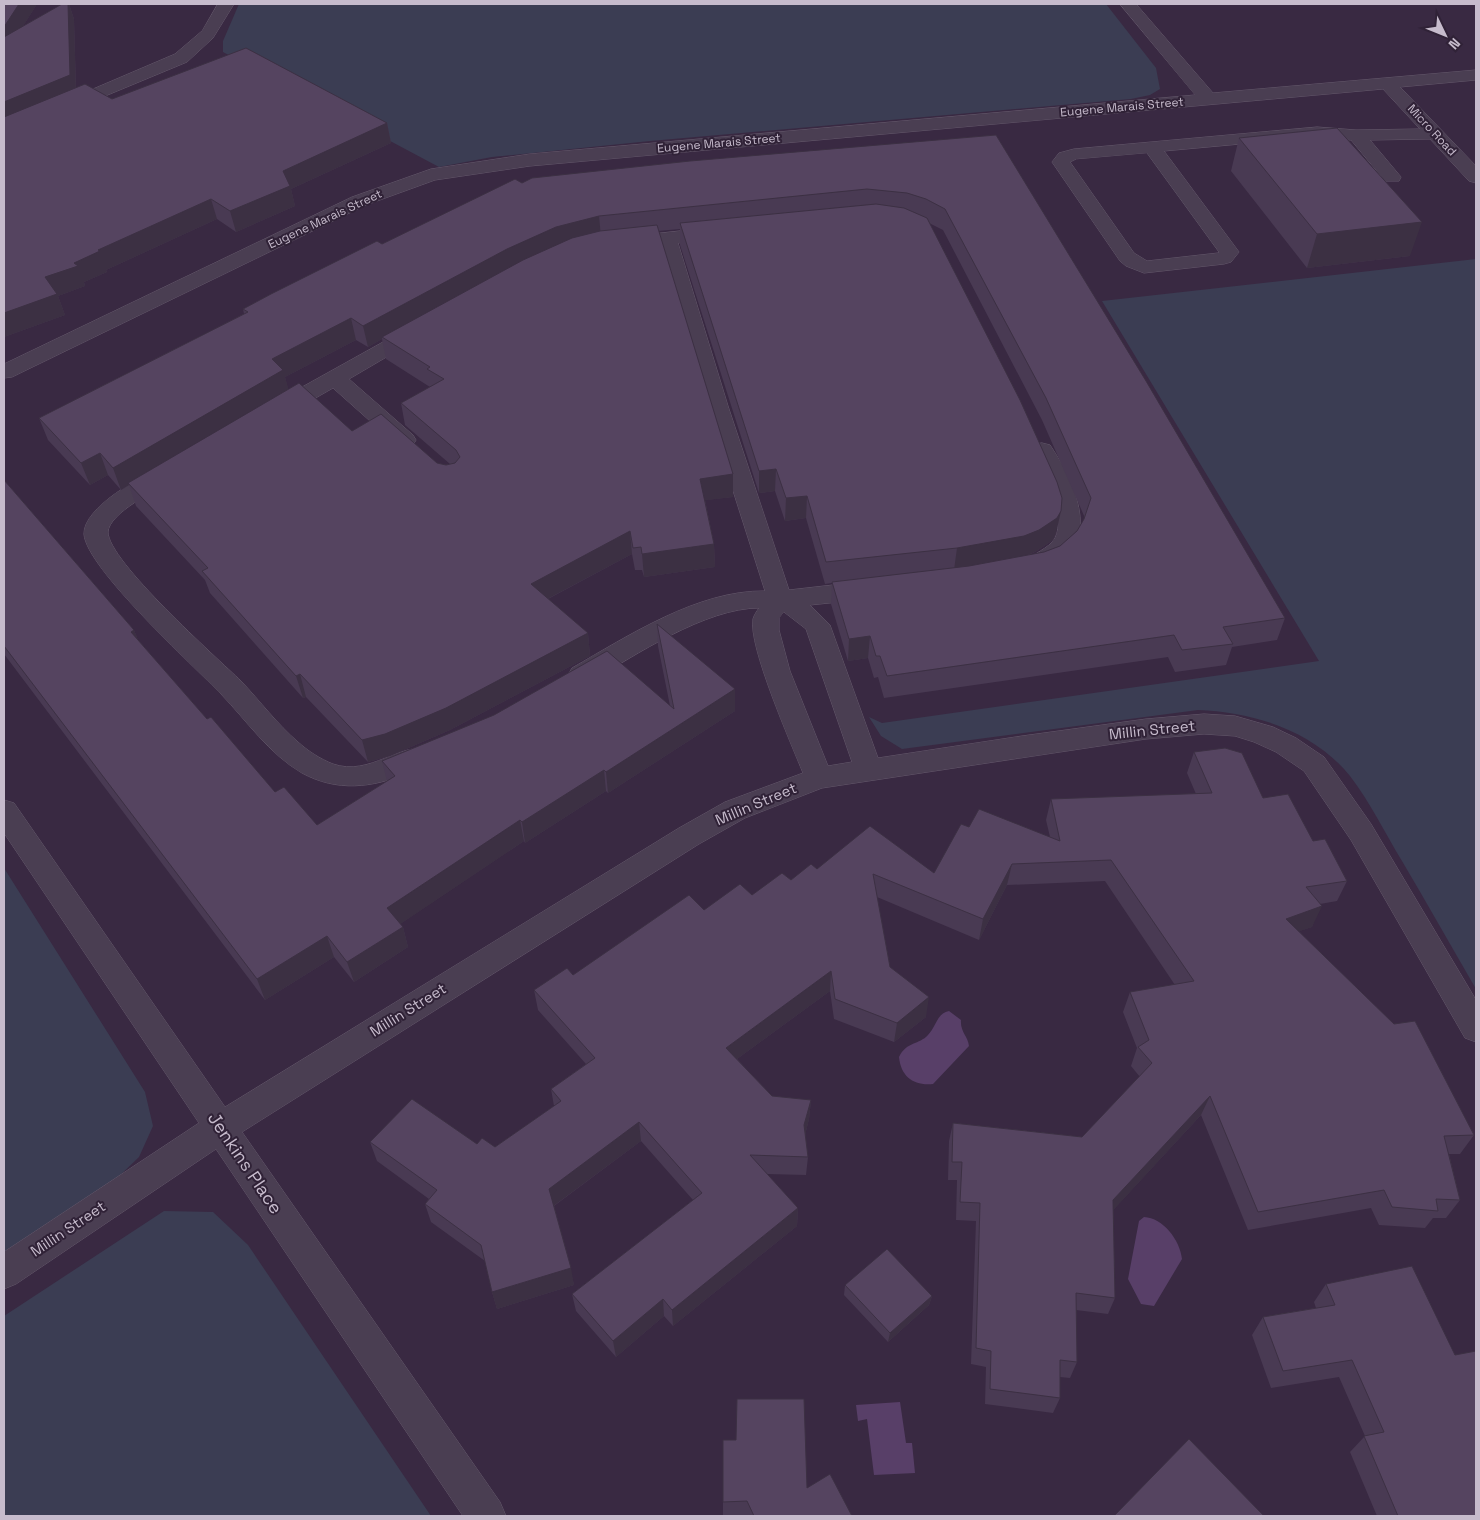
<svg xmlns="http://www.w3.org/2000/svg" width="1480" height="1520" viewBox="0 0 1480 1520" font-family="'Space Grotesk',sans-serif">
  <style>
    .green { fill: #3b3d53 }
    .water { fill: #583f68 }
    .lines { fill: none; stroke-linecap: round; stroke-linejoin: round }
    .minor-casing { stroke: #65596c; stroke-width: 1 }
    .minor { fill: #4a3e52; fill-rule: evenodd }
    .wall { fill: #493a53; fill-rule: evenodd }
    .shaded-wall { fill: #3c3043 }
    .building { fill: #554460; stroke: #3c3043 }
    .labels { text-anchor: middle; stroke-width: 4; stroke-linejoin: round; paint-order: stroke }
    .far-street-label { font-size: 12px; fill: #c6bbcc; stroke: #302237 }
    .street-label { font-size: 15px; fill: #c6bbcc; stroke: #302237 }
    .near-street-label { font-size: 18px; fill: #c6bbcc; stroke: #302237 }
  </style>
  <rect width="100%" height="100%" fill="#392942"/>
  <path class="green" d="M 239,4 L 1106,4 L 1156,68 L 1160,89 L 1150,95 L 1131,99 L 650,141 L 492,157 L 439,167 L 223,52 L 223,41 Z
    M 1476,259 L 1476,989 C 1451,946 1427,903 1402,861 C 1385,833 1370,802 1350,776 C 1314,731 1254,712 1198,710 L 902,749 L 881,736 L 869,717 L 882,723 L 1319,661 L 1102,301 Z
    M 4,868 L 145,1092 L 153,1126 L 139,1157 L 110,1185 L 4,1253 Z
    M 164,1211 L 213,1212 L 248,1245 L 431,1516 L 4,1516 L 4,1316 Z"/>
  <path class="water" d="M 949,1011 L 961,1020 C 960,1032 968,1036 969,1046 L 933,1084 C 914,1086 901,1077 899,1057 C 907,1041 919,1045 928,1035 C 936,1027 937,1013 949,1011 Z
    M 1144,1217 C 1163,1218 1180,1240 1182,1259 L 1154,1306 L 1141,1304 L 1128,1279 L 1139,1221 Z
    M 900,1402 L 906,1443 L 912,1443 L 915,1473 L 874,1475 L 867,1419 L 858,1421 L 856,1405 Z"/>
  <g class="lines">
    <defs>
      <path id="minor" d="M 218,4 L 234,4 L 213,38 L 187,62 L 4,138 L 4,127 L 175,54 L 202,31 Z
        M 1120,4 L 1136,4 L 1213,93 L 1476,70 L 1476,80 L 1400,87 L 1476,166 L 1476,183 L 1469,181 L 1430,139 L 1370,140 L 1401,177 L 1399,181 L 1385,181 L 1351,140 L 1317,137 L 1164,151 L 1239,252 L 1231,262 L 1224,264 L 1144,273 L 1126,266 L 1120,261 L 1052,162 L 1059,153 L 1074,149 L 1317,127 L 1356,130 L 1420,129 L 1383,89 L 530,166 L 435,180 L 366,205 L 12,377 L 4,378 L 4,364 L 352,197 L 431,169 L 530,154 L 1195,95 ZM 1147,153 L 1219,252 L 1218,253 L 1147,261 L 1134,253 L 1070,162 L 1076,159 Z
        M 717,227 L 724,229 L 727,233 L 724,237 L 678,243 L 728,406 L 789,590 L 868,581 L 877,584 L 880,590 L 877,596 L 868,599 L 810,605 L 830,625 L 878,758 L 1022,736 L 1146,719 L 1204,714 L 1235,716 L 1273,727 L 1296,738 L 1324,757 L 1371,824 L 1476,1000 L 1476,1042 L 1465,1038 L 1351,840 L 1304,771 L 1276,752 L 1254,742 L 1235,736 L 1204,734 L 1146,739 L 822,788 L 745,818 L 699,844 L 242,1132 L 500,1502 L 506,1516 L 463,1516 L 216,1149 L 16,1284 L 4,1289 L 4,1252 L 199,1123 L 4,833 L 4,800 L 14,803 L 225,1107 L 679,828 L 725,802 L 803,773 C 791,743 748,646 753,619 C 754,615 757,611 759,608 C 706,608 635,655 590,682 L 581,684 L 572,682 L 568,675 L 572,668 C 628,636 698,590 765,591 L 706,406 L 659,245 L 625,249 L 618,247 L 615,243 L 618,239 L 625,237 ZM 784,612 L 806,629 L 852,762 L 828,766 L 790,671 L 779,630 L 779,618 Z
        M 417,325 L 424,327 L 427,331 L 424,335 L 349,379 L 413,435 L 416,440 L 413,445 L 405,447 L 397,445 L 333,388 L 284,416 L 276,418 L 268,416 L 265,411 L 268,406 L 410,327 Z
        M 1042,443 L 1050,445 C 1078,487 1106,552 1038,571 L 1029,569 L 1026,563 C 1033,552 1048,550 1055,538 C 1067,514 1041,472 1031,450 L 1034,445 Z
        M 163,469 L 171,471 L 175,476 L 171,481 C 156,490 109,513 108,532 C 108,561 217,658 241,681 C 260,701 277,724 298,742 C 308,751 320,759 333,764 C 370,777 401,741 428,750 L 432,757 C 426,767 418,769 408,773 C 372,788 337,792 302,773 C 269,754 247,721 221,694 C 194,666 86,568 84,534 C 83,508 142,474 163,469 Z"/>
    </defs>
    <use href="#minor" class="minor-casing"/>
    <use href="#minor" class="minor"/>
  </g>
  <path class="wall" d="M 4,4 L 37,4 L 23,26 L 62,4 L 69,4 L 74,19 L 76,88 L 112,99 L 387,123 L 391,143 L 291,189 L 295,206 L 236,232 L 217,219 L 106,270 L 107,272 L 84,282 L 85,286 L 58,296 L 65,315 L 4,337 Z
    M 996,135 L 1285,618 L 1277,640 L 1232,647 L 1226,665 L 1175,672 L 1168,657 L 884,698 L 878,677 L 874,678 L 868,658 L 848,661 L 831,604 L 832,583 L 825,584 L 806,518 L 785,521 L 775,491 L 759,493 L 680,245 L 680,229 L 658,231 L 733,474 L 733,497 L 705,500 L 714,544 L 715,567 L 644,577 L 642,570 L 635,570 L 632,554 L 548,599 L 588,633 L 590,656 L 450,730 L 390,756 L 368,762 L 306,697 L 303,698 L 210,593 L 205,580 L 136,506 L 129,485 L 121,490 L 108,475 L 90,485 L 48,440 L 39,418 L 244,314 L 243,309 L 382,244 L 522,183 ZM 929,223 L 943,230 L 1042,420 L 1085,518 L 1077,531 L 1060,546 L 1044,552 L 1027,556 L 1035,552 L 1053,540 L 1056,533 ZM 382,339 L 386,359 L 430,387 L 401,403 L 405,425 L 450,464 L 446,465 L 437,463 L 352,431 L 288,389 L 285,377 L 356,340 L 368,347 Z
    M 1239,138 L 1410,256 L 1307,268 L 1231,171 Z
    M 4,480 L 134,630 L 138,640 L 207,719 L 275,792 L 317,825 L 387,781 L 382,761 L 670,706 L 658,646 L 657,624 L 735,711 L 608,793 L 606,791 L 525,843 L 524,841 L 400,924 L 403,927 L 408,947 L 354,982 L 334,957 L 265,1000 L 4,654 Z
    M 1194,752 L 1263,798 L 1313,841 L 1347,881 L 1337,901 L 1320,904 L 1312,927 L 1299,931 L 1474,1135 L 1460,1154 L 1449,1154 L 1460,1200 L 1446,1218 L 1433,1218 L 1425,1228 L 1379,1225 L 1371,1208 L 1248,1230 L 1201,1115 L 1113,1210 L 1115,1298 L 1108,1314 L 1076,1310 L 1077,1362 L 1070,1378 L 1060,1377 L 1060,1398 L 1053,1413 L 985,1404 L 986,1367 L 971,1364 L 976,1221 L 956,1220 L 957,1180 L 948,1180 L 949,1141 L 953,1123 L 1082,1137 L 1140,1077 L 1131,1066 L 1137,1048 L 1123,1012 L 1130,992 L 1175,985 L 1105,881 L 1007,885 L 979,940 L 877,897 L 890,967 L 926,1017 L 894,1042 L 834,1019 L 830,991 L 737,1059 L 772,1096 L 811,1100 L 809,1119 L 805,1135 L 808,1157 L 806,1175 L 767,1174 L 798,1208 L 797,1226 L 673,1326 L 664,1316 L 616,1357 L 576,1311 L 572,1294 L 693,1200 L 641,1141 L 554,1206 L 574,1285 L 497,1309 L 492,1292 L 485,1261 L 431,1222 L 425,1204 L 429,1199 L 377,1161 L 370,1142 L 477,1144 L 495,1147 L 554,1106 L 551,1089 L 586,1064 L 538,1010 L 534,990 L 573,975 L 704,910 L 752,895 L 817,869 L 934,873 L 969,827 L 1050,837 L 1046,820 L 1051,799 L 1196,794 L 1187,773 Z
    M 1326,1284 L 1476,1516 L 1377,1516 L 1350,1452 L 1365,1436 L 1339,1377 L 1271,1388 L 1252,1335 L 1263,1317 L 1316,1308 L 1314,1302 Z
    M 845,1285 L 932,1296 L 929,1305 L 888,1342 L 844,1295 Z
    M 807,1488 L 852,1516 L 723,1516 L 723,1502 Z"/>
  <path class="shaded-wall" d="M 19,4 L 37,4 L 4,57 L 4,27 Z
    M 68,4 L 69,4 L 74,19 L 76,94 L 4,125 L 4,102 Z
    M 387,123 L 391,143 L 291,189 L 295,206 L 236,232 L 230,211 L 283,171 Z
    M 211,199 L 217,219 L 106,270 L 107,272 L 84,282 L 85,286 L 58,296 L 65,315 L 4,337 L 4,313 L 45,277 L 98,250 Z
    M 599,216 L 601,237 L 382,337 L 382,339 L 368,347 L 363,326 L 507,249 L 556,227 Z
    M 1422,222 L 1410,256 L 1307,268 L 1317,234 Z
    M 351,318 L 356,340 L 285,377 L 289,391 L 128,483 L 129,485 L 121,490 L 113,468 L 272,359 Z
    M 100,453 L 108,475 L 90,485 L 81,463 Z
    M 776,469 L 775,491 L 759,493 L 759,471 Z
    M 733,474 L 733,497 L 700,501 L 700,479 Z
    M 807,496 L 806,518 L 785,521 L 786,498 Z
    M 1061,511 L 1056,533 L 1053,540 L 1035,552 L 1020,558 L 954,570 L 957,548 Z
    M 630,531 L 632,554 L 534,606 L 531,584 Z
    M 714,544 L 715,567 L 644,577 L 642,554 Z
    M 134,630 L 143,652 L 131,632 Z
    M 588,633 L 590,656 L 450,730 L 390,756 L 368,762 L 362,740 Z
    M 870,636 L 868,658 L 848,661 L 849,639 Z
    M 300,674 L 306,697 L 303,698 L 296,676 Z
    M 735,689 L 735,711 L 608,793 L 606,772 Z
    M 604,770 L 606,791 L 525,843 L 522,822 Z
    M 520,820 L 524,841 L 393,929 L 387,908 Z
    M 1012,864 L 1007,885 L 979,940 L 983,919 Z
    M 1322,906 L 1312,927 L 1277,939 L 1286,919 Z
    M 403,927 L 408,947 L 354,982 L 347,962 Z
    M 327,936 L 334,957 L 265,1000 L 257,979 Z
    M 831,971 L 830,991 L 726,1067 L 726,1048 Z
    M 929,997 L 926,1017 L 894,1042 L 897,1023 Z
    M 1210,1096 L 1201,1115 L 1106,1218 L 1113,1200 Z
    M 811,1100 L 809,1119 L 803,1144 L 804,1125 Z
    M 639,1122 L 641,1141 L 552,1207 L 549,1189 Z
    M 798,1208 L 797,1226 L 673,1326 L 672,1310 Z
    M 571,1268 L 574,1285 L 497,1309 L 492,1292 Z
    M 932,1296 L 929,1305 L 888,1342 L 890,1333 Z
    M 663,1299 L 664,1316 L 616,1357 L 613,1341 Z"/>
  <path class="building" d="M 4,4 L 19,4 L 4,27 Z
    M 62,4 L 68,4 L 70,75 L 4,102 L 4,37 Z
    M 246,48 L 387,123 L 283,171 L 290,186 L 230,211 L 211,199 L 98,250 L 100,251 L 74,263 L 78,266 L 45,277 L 57,294 L 4,313 L 4,117 L 85,84 L 112,99 Z
    M 1337,128 L 1422,222 L 1317,234 L 1239,138 Z
    M 996,135 L 1146,381 L 1285,618 L 1223,627 L 1233,644 L 1182,650 L 1174,635 L 887,676 L 880,656 L 876,656 L 870,636 L 849,639 L 832,582 L 969,566 L 1044,552 L 1060,546 L 1077,531 L 1084,519 L 1091,498 L 1046,398 L 945,209 L 926,199 L 907,193 L 867,189 L 599,216 L 556,227 L 507,249 L 363,326 L 351,318 L 272,359 L 283,370 L 113,468 L 100,453 L 81,463 L 39,418 L 248,312 L 243,309 L 271,294 L 377,241 L 382,244 L 515,179 L 522,183 L 532,178 L 690,161 Z
    M 876,204 L 904,208 L 927,218 L 1020,400 L 1057,482 L 1062,498 L 1061,511 L 1057,518 L 1039,530 L 1024,536 L 957,548 L 826,562 L 807,496 L 786,498 L 776,469 L 759,471 L 680,223 Z
    M 657,225 L 733,474 L 700,479 L 714,544 L 642,554 L 641,547 L 633,548 L 630,531 L 531,584 L 588,633 L 446,708 L 385,734 L 362,740 L 300,674 L 296,676 L 202,571 L 208,568 L 128,483 L 299,383 L 352,431 L 381,414 L 437,463 L 446,465 L 455,463 L 460,457 L 456,450 L 401,403 L 444,379 L 427,369 L 430,367 L 382,337 L 523,260 L 572,238 L 600,231 Z
    M 4,480 L 134,630 L 131,632 L 207,719 L 211,717 L 275,792 L 284,787 L 317,825 L 395,776 L 382,761 L 494,715 L 607,651 L 674,709 L 657,624 L 735,689 L 606,772 L 604,770 L 522,822 L 520,820 L 387,908 L 403,927 L 347,962 L 327,936 L 257,979 L 4,646 Z
    M 1225,748 L 1242,753 L 1263,798 L 1288,794 L 1313,841 L 1325,839 L 1347,881 L 1306,887 L 1322,906 L 1286,919 L 1394,1024 L 1415,1021 L 1474,1135 L 1444,1136 L 1460,1200 L 1436,1199 L 1438,1211 L 1392,1207 L 1384,1190 L 1258,1212 L 1210,1096 L 1113,1200 L 1115,1298 L 1076,1293 L 1077,1362 L 1060,1360 L 1060,1398 L 990,1389 L 991,1351 L 976,1348 L 980,1203 L 960,1202 L 962,1162 L 952,1162 L 953,1123 L 1082,1137 L 1152,1063 L 1138,1047 L 1149,1040 L 1130,992 L 1194,981 L 1111,860 L 1012,864 L 983,919 L 873,874 L 890,967 L 929,997 L 897,1023 L 835,999 L 831,971 L 726,1048 L 772,1096 L 811,1100 L 804,1125 L 808,1157 L 750,1155 L 798,1208 L 672,1310 L 663,1299 L 613,1341 L 572,1294 L 702,1193 L 639,1122 L 549,1189 L 571,1268 L 492,1292 L 481,1245 L 425,1204 L 437,1190 L 370,1142 L 412,1099 L 477,1144 L 482,1138 L 495,1147 L 561,1101 L 551,1089 L 595,1058 L 534,990 L 567,968 L 573,975 L 689,895 L 704,910 L 740,884 L 752,895 L 782,873 L 791,880 L 811,864 L 817,869 L 870,826 L 934,873 L 961,824 L 969,827 L 979,809 L 1060,841 L 1051,799 L 1212,793 L 1194,752 Z
    M 887,1249 L 932,1296 L 890,1333 L 845,1285 Z
    M 1412,1266 L 1455,1355 L 1476,1351 L 1476,1516 L 1398,1516 L 1364,1436 L 1384,1432 L 1352,1360 L 1283,1371 L 1263,1317 L 1335,1305 L 1326,1284 Z
    M 737,1399 L 804,1399 L 807,1488 L 830,1474 L 852,1516 L 754,1516 L 747,1501 L 723,1502 L 723,1440 L 736,1440 Z
    M 1189,1439 L 1264,1516 L 1114,1516 Z"/>
  <g class="labels">
    <g class="far-street-label">
      <text transform="translate(1122 107) rotate(-5)" y="4">Eugene Marais Street</text>
      <text transform="translate(1432 130) rotate(47)" y="4">Micro Road</text>
      <text transform="translate(719 143) rotate(-5)" y="4">Eugene Marais Street</text>
      <text transform="translate(325 219) rotate(-25)" y="4">Eugene Marais Street</text>
    </g>
    <g class="street-label">
      <text transform="translate(1152 730) rotate(-6)" y="5">Millin Street</text>
      <text transform="translate(756 804) rotate(-23)" y="5">Millin Street</text>
      <text transform="translate(408 1010) rotate(-32)" y="5">Millin Street</text>
      <text transform="translate(68 1229) rotate(-34)" y="5">Millin Street</text>
    </g>
    <g class="near-street-label">
      <text transform="translate(245 1163) rotate(56)" y="6">Jenkins Place</text>
    </g>
  </g>
  <rect width="1480" height="1520" fill="none" stroke="#c6bbcc" stroke-width="10"/>
  <g transform="translate(1445 35) rotate(133)" stroke="#302237" stroke-width="4" paint-order="stroke">
  <path d="M0-4L9 19L0 12L-9 19Z" fill="#c6bbcc"/>
  <text y="-8" font-size="14" font-weight="bold" text-anchor="middle" fill="#c6bbcc">N</text>
  </g>
</svg>
